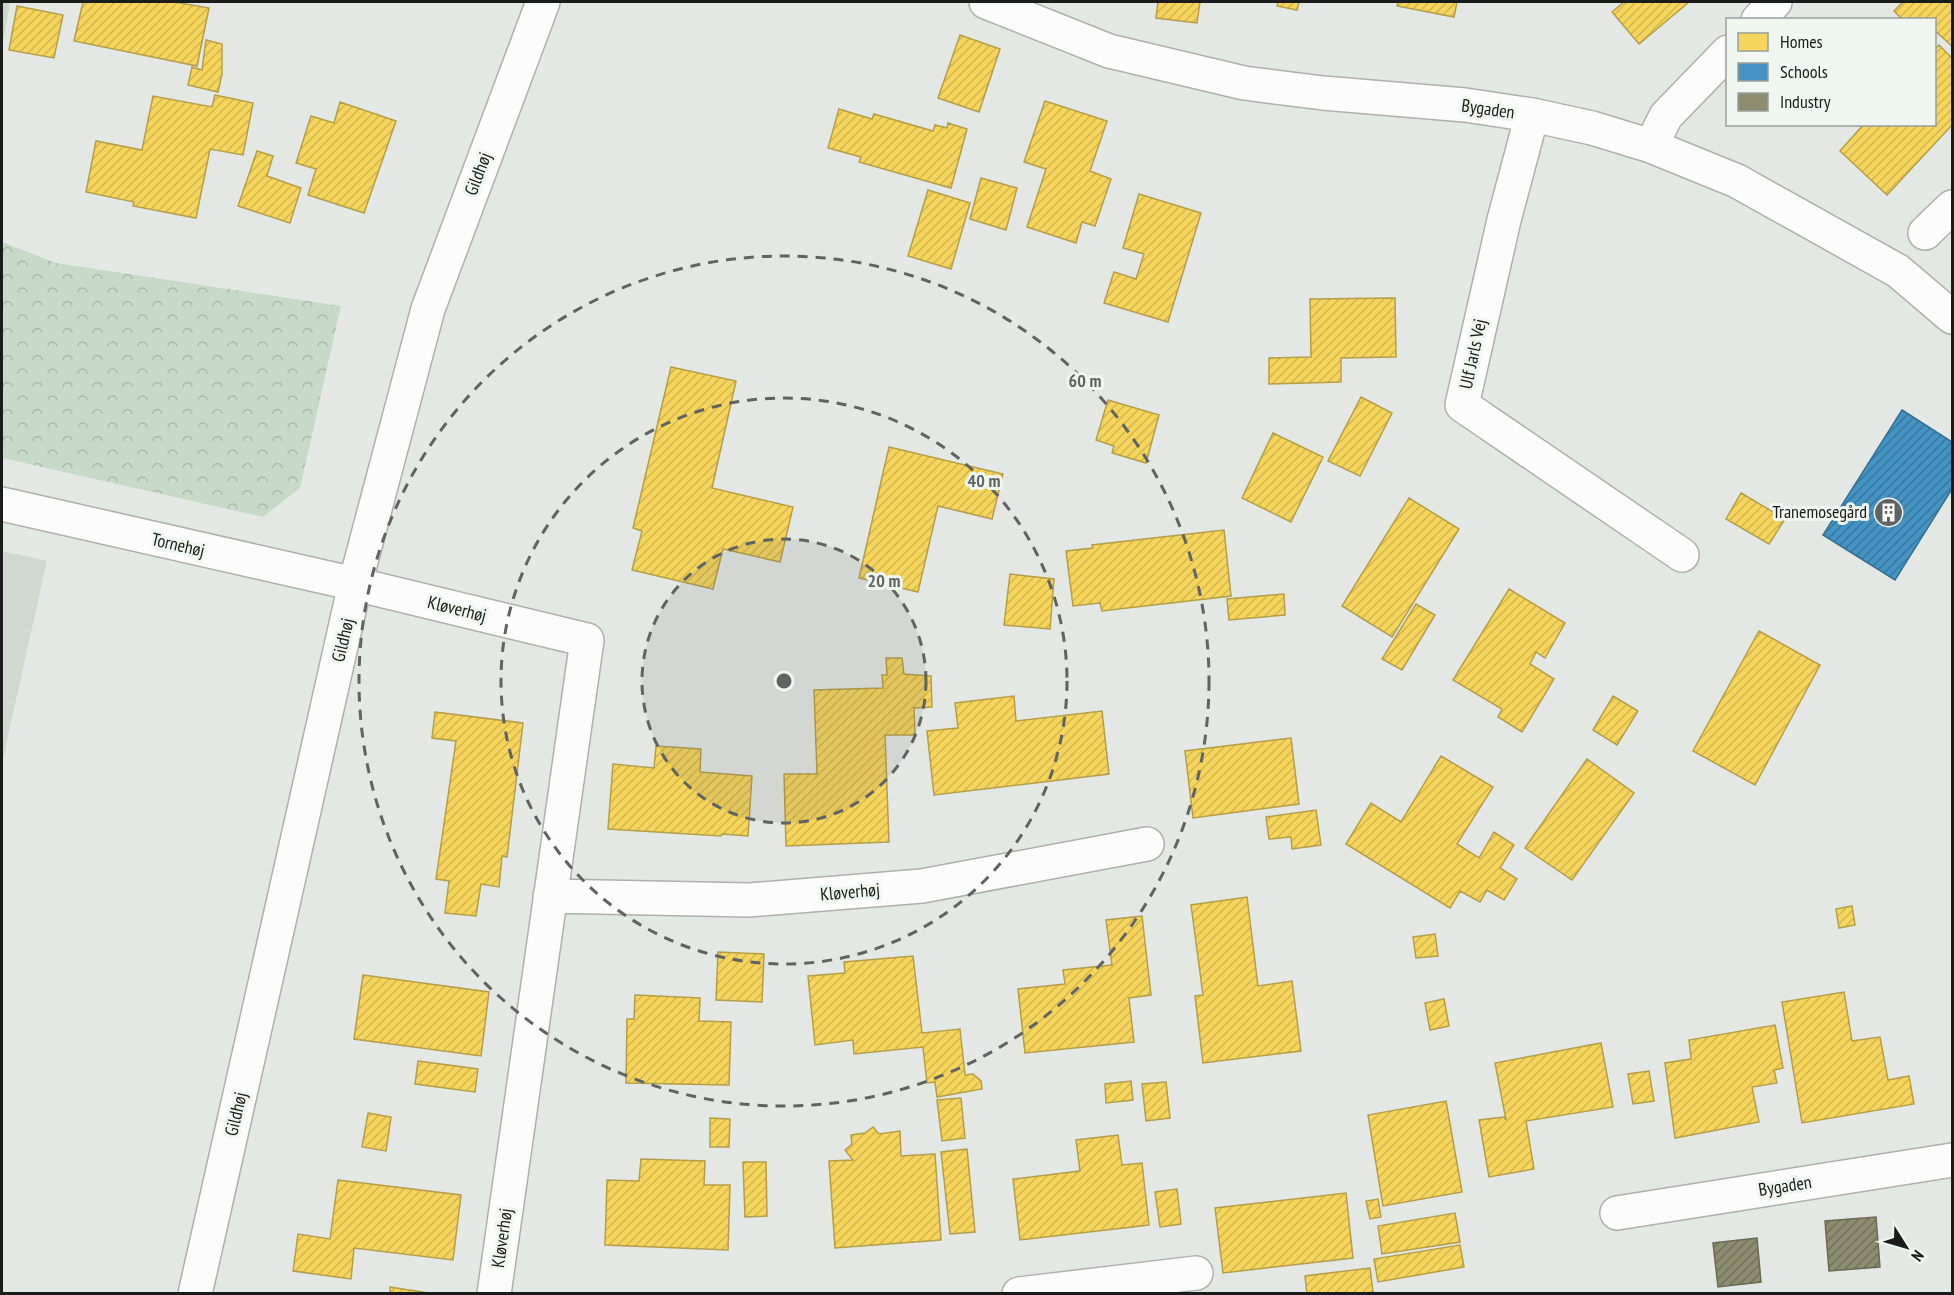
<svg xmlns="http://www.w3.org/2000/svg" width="1954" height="1295" viewBox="0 0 1954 1295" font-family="'PT Sans Narrow',sans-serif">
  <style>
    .built { fill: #d0d9d1 }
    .grass { fill: #c6dac7 }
    .park { fill: url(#park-crowns) }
    .homes { fill: url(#homes-hatch); stroke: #b49e48; stroke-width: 1.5 }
    .schools { fill: url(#schools-hatch); stroke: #366f90; stroke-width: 1.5 }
    .industry { fill: url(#industry-hatch); stroke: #6a6a55; stroke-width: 1.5 }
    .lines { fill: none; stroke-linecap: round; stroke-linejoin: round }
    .street-casing { stroke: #adb1ae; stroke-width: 36 }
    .secondary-casing { stroke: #adb1ae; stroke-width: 36 }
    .street { stroke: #fbfcfb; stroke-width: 33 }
    .secondary { stroke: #fbfcfb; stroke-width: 33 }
    .ring { fill: none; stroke: #606361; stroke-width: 3; stroke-dasharray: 10 8 }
    .labels { text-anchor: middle; stroke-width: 6; stroke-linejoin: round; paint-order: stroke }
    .street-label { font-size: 18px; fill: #191c1a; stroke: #eff7f0 }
    .poi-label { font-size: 18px; fill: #191c1a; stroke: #eff7f0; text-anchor: end }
    .centre { fill: #606361; stroke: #eff7f0; stroke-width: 3 }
    .ring-label { font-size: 18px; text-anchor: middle; font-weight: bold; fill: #606361; stroke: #eff7f0; stroke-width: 6; stroke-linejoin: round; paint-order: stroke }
  </style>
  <defs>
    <pattern id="park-crowns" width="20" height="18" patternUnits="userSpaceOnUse" patternTransform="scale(1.5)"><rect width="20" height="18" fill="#c6dac7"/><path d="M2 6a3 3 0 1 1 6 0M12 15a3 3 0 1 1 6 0" fill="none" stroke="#aabaaa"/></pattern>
    <pattern id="homes-hatch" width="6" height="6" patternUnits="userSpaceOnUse" patternTransform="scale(1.5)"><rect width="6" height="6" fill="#f6d55c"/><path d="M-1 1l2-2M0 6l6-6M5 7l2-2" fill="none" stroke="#d2b64f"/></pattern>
    <pattern id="schools-hatch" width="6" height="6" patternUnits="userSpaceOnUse" patternTransform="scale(1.5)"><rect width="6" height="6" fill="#4393c3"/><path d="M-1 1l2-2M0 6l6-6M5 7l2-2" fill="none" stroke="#37779e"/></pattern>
    <pattern id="industry-hatch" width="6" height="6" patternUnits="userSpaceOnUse" patternTransform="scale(1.5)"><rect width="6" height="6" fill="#8c8c6e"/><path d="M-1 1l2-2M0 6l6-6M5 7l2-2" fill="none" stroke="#72725a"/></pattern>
  </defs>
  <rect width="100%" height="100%" fill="#e3e8e4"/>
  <path class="built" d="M 2,551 L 47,561 L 2,763 Z"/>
  <path class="grass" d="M 2,2 L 10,2 L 2,49 Z"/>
  <path class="park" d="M 2,242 L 56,263 L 341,306 L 300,488 L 263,517 L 2,458 Z"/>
  <path class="homes" d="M 83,2 L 175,2 L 209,8 L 197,66 L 74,41 Z
    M 1158,2 L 1200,2 L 1197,23 L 1156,18 Z
    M 1278,2 L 1299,2 L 1297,10 L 1277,6 Z
    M 1398,2 L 1457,2 L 1454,17 L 1397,6 Z
    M 1624,2 L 1689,2 L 1639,44 L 1612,12 Z
    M 1903,2 L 1952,2 L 1952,46 L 1934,30 L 1934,20 L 1903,20 L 1894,11 Z
    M 17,6 L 63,15 L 54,58 L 9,50 Z
    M 960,35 L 1000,49 L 979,112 L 938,98 Z
    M 206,40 L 222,44 L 222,74 L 218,92 L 188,85 L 192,67 L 202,70 Z
    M 1939,45 L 1952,58 L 1952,125 L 1887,195 L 1840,151 L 1864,124 L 1934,124 L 1934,50 Z
    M 215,95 L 253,103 L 243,155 L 210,149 L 196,218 L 133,206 L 134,202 L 86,192 L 96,141 L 142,150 L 153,96 L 212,107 Z
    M 1045,101 L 1107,121 L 1090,171 L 1111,179 L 1095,226 L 1082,222 L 1076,243 L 1027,227 L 1046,169 L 1024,162 Z
    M 340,102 L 396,121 L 364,213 L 308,195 L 316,169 L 296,163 L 311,116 L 334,123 Z
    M 839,109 L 872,119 L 874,114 L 933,131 L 935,125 L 947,128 L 948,123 L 967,129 L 951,188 L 859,162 L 861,157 L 828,148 Z
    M 257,151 L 273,156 L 267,176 L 301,188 L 290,223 L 238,206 Z
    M 981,178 L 1017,188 L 1006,230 L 970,219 Z
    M 928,190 L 970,203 L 951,269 L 908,256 Z
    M 1139,194 L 1201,213 L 1168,322 L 1104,303 L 1114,272 L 1136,279 L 1144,254 L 1123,248 Z
    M 1395,298 L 1396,357 L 1341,358 L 1341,382 L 1269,384 L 1269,358 L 1311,357 L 1310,299 Z
    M 671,367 L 736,381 L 712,488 L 793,507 L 780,562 L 723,549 L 713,589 L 632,570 L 642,531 L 633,528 Z
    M 1361,397 L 1392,413 L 1360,476 L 1328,461 Z
    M 1108,400 L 1159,415 L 1146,463 L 1112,453 L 1114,446 L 1096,440 Z
    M 1273,433 L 1323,457 L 1291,522 L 1242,498 Z
    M 889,447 L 1003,474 L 992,519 L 938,506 L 918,592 L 859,578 Z
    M 1741,493 L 1785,519 L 1769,544 L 1726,519 Z
    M 1409,498 L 1459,529 L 1392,637 L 1342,606 Z
    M 1224,530 L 1231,596 L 1102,611 L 1100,603 L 1073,606 L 1066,551 L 1093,548 L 1092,545 Z
    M 1010,574 L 1054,579 L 1050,629 L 1004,625 Z
    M 1509,589 L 1565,623 L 1545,658 L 1536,652 L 1530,664 L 1554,679 L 1522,732 L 1498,717 L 1502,709 L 1453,680 Z
    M 1284,594 L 1285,615 L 1229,620 L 1227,599 Z
    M 1416,604 L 1435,615 L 1402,670 L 1382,659 Z
    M 1759,631 L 1820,665 L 1755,785 L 1693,751 Z
    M 886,658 L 902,658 L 904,674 L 931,676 L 932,707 L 914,708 L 915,735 L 885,735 L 889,842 L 786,846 L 784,774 L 817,774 L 814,690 L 883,688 L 882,675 L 887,675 Z
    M 1014,696 L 1016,721 L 1102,711 L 1109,774 L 934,795 L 927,731 L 958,728 L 955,703 Z
    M 1613,696 L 1638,711 L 1617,745 L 1593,730 Z
    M 435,712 L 523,723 L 507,857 L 502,856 L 499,887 L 481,884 L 476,916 L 445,913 L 449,881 L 436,879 L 456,741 L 432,738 Z
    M 1291,738 L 1299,804 L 1193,818 L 1185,751 Z
    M 656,746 L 701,749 L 700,772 L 752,776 L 748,836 L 722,834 L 721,836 L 608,829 L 613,764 L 654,768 Z
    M 1441,756 L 1493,787 L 1457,844 L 1479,858 L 1494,832 L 1514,845 L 1500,868 L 1517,879 L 1504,900 L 1487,890 L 1480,902 L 1460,891 L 1450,908 L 1346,844 L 1371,803 L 1401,822 Z
    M 1587,759 L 1634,793 L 1572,880 L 1525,848 Z
    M 1316,810 L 1321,845 L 1292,849 L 1291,837 L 1269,839 L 1266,817 Z
    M 1247,897 L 1258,986 L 1292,981 L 1301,1051 L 1203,1063 L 1195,996 L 1203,995 L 1191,905 Z
    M 1852,906 L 1855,925 L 1839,928 L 1836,909 Z
    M 1142,916 L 1151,995 L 1129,998 L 1134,1042 L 1025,1053 L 1018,989 L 1065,984 L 1063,970 L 1112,965 L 1106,920 Z
    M 1435,934 L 1438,956 L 1416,958 L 1413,937 Z
    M 718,952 L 764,954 L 762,1002 L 716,1000 Z
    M 913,956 L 922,1033 L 960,1029 L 965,1075 L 973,1074 L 981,1081 L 982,1089 L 937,1097 L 935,1082 L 927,1083 L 923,1047 L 854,1054 L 853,1040 L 815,1045 L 808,976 L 845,973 L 844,962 Z
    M 363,975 L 489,992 L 481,1056 L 354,1039 Z
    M 1844,992 L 1852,1041 L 1880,1037 L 1888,1080 L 1909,1076 L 1914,1104 L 1802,1123 L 1782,1002 Z
    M 635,995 L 700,998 L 699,1021 L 731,1022 L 729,1085 L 626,1083 L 627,1019 L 634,1019 Z
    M 1444,999 L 1449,1026 L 1430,1030 L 1425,1003 Z
    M 1775,1025 L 1783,1068 L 1774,1070 L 1777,1083 L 1752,1087 L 1759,1122 L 1675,1138 L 1665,1063 L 1691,1059 L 1689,1040 Z
    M 1601,1043 L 1613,1107 L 1526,1121 L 1534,1169 L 1489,1177 L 1479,1120 L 1504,1117 L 1506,1120 L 1495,1063 Z
    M 418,1061 L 478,1069 L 475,1092 L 415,1084 Z
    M 1649,1071 L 1654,1101 L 1633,1104 L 1628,1074 Z
    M 1131,1081 L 1133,1100 L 1106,1103 L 1105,1084 Z
    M 1166,1082 L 1170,1118 L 1146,1121 L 1142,1084 Z
    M 961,1098 L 965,1138 L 942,1141 L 937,1100 Z
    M 1446,1101 L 1462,1192 L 1383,1206 L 1368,1115 Z
    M 368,1113 L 391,1117 L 386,1151 L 362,1147 Z
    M 710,1118 L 730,1119 L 729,1147 L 710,1147 Z
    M 873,1127 L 879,1134 L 900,1131 L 901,1156 L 935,1154 L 941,1240 L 835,1248 L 829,1161 L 853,1160 L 845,1150 L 852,1144 L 851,1135 L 865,1133 Z
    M 1118,1135 L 1122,1165 L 1142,1163 L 1149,1225 L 1020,1240 L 1013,1179 L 1080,1171 L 1076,1140 Z
    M 967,1149 L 975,1232 L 950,1234 L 941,1152 Z
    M 641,1159 L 705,1161 L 704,1185 L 730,1185 L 728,1250 L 605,1245 L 607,1180 L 639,1181 Z
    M 743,1162 L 766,1162 L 767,1216 L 745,1217 Z
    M 338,1180 L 461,1195 L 453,1260 L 354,1248 L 351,1279 L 293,1271 L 298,1234 L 330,1239 Z
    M 1177,1189 L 1181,1224 L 1160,1227 L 1155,1192 Z
    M 1346,1193 L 1353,1258 L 1223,1273 L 1215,1208 Z
    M 1378,1199 L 1381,1217 L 1370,1219 L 1366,1201 Z
    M 1455,1213 L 1460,1242 L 1382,1254 L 1378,1226 Z
    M 1460,1245 L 1464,1267 L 1378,1282 L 1374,1259 Z
    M 1370,1268 L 1373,1292 L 1356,1294 L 1307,1294 L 1305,1276 Z
    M 390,1287 L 435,1294 L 390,1294 Z"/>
  <path class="schools" d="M 1902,410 L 1952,442 L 1952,489 L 1895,580 L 1823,535 Z"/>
  <path class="industry" d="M 1876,1217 L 1880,1267 L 1829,1271 L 1825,1221 Z
    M 1757,1238 L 1761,1282 L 1718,1287 L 1713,1243 Z"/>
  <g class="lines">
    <defs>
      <path id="street" d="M 1758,20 L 1775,2
        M 1532,115 L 1504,220 L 1462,405 L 1682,555
        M 1651,146 L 1666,116 L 1728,52
        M 1925,233 L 1952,207
        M 2,504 L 355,584 L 587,640 L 494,1294
        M 550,896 L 749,900 L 922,886 L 1147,844
        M 1617,1213 L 1952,1160
        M 195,1294 L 355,584 L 428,309 L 543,2
        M 1019,1294 L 1196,1273"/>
      <path id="secondary" d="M 986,2 L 1109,51 L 1244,83 L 1323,93 L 1465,105 L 1532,115 L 1592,128 L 1651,146 L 1737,181 L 1898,271 L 1952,317"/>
    </defs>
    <use href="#street" class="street-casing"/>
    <use href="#secondary" class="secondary-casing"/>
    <use href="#street" class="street"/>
    <use href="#secondary" class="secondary"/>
  </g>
  <circle cx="784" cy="681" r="142" fill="#606361" fill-opacity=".12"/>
  <g class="ring">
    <circle cx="784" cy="681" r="142"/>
    <circle cx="784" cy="681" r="283"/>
    <circle cx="784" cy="681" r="425"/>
  </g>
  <defs>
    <symbol id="building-disc" viewBox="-11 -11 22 22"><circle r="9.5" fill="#606361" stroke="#eff7f0"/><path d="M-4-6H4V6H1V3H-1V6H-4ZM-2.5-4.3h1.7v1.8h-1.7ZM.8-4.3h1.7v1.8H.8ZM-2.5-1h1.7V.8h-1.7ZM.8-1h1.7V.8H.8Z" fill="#fff"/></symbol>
  </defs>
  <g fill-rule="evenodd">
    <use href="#building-disc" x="1872" y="496" width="33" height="33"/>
  </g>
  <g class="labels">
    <g class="street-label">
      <text transform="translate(1488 109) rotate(8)" y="6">Bygaden</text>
      <text transform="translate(478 174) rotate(-69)" y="6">Gildhøj</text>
      <text transform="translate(1473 354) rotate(-78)" y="6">Ulf Jarls Vej</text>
      <text transform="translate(178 545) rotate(13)" y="6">Tornehøj</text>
      <text transform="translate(457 609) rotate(14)" y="6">Kløverhøj</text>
      <text transform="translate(343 640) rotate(-77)" y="6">Gildhøj</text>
      <text transform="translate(850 892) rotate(-5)" y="6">Kløverhøj</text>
      <text transform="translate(236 1114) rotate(-77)" y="6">Gildhøj</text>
      <text transform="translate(1785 1186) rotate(-9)" y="6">Bygaden</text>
      <text transform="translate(502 1238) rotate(-82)" y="6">Kløverhøj</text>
    </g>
    <g class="poi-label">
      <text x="1867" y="518">Tranemosegård</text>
    </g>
  </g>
  <circle cx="784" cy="681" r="9" class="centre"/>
  <g class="ring-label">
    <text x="1085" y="387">60 m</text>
    <text x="984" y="487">40 m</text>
    <text x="884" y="587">20 m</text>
  </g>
  <rect width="1954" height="1295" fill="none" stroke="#191c1a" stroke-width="6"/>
  <rect x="1726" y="18" width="210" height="108" fill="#eff7f0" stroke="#999f9a" stroke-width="1.5"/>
  <rect x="1738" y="33" width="30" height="18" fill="#f6d55c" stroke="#999f9a" stroke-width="1.5"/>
  <text x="1780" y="48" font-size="18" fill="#191c1a">Homes</text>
  <rect x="1738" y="63" width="30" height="18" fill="#4393c3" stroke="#999f9a" stroke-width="1.5"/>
  <text x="1780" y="78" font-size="18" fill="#191c1a">Schools</text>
  <rect x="1738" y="93" width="30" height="18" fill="#8c8c6e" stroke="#999f9a" stroke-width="1.5"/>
  <text x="1780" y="108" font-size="18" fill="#191c1a">Industry</text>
  <g transform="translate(1906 1247) rotate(127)" stroke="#eff7f0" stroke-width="4.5" paint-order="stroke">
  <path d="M0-4.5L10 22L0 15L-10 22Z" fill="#191c1a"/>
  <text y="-9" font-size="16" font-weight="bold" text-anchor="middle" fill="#191c1a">N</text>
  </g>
</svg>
